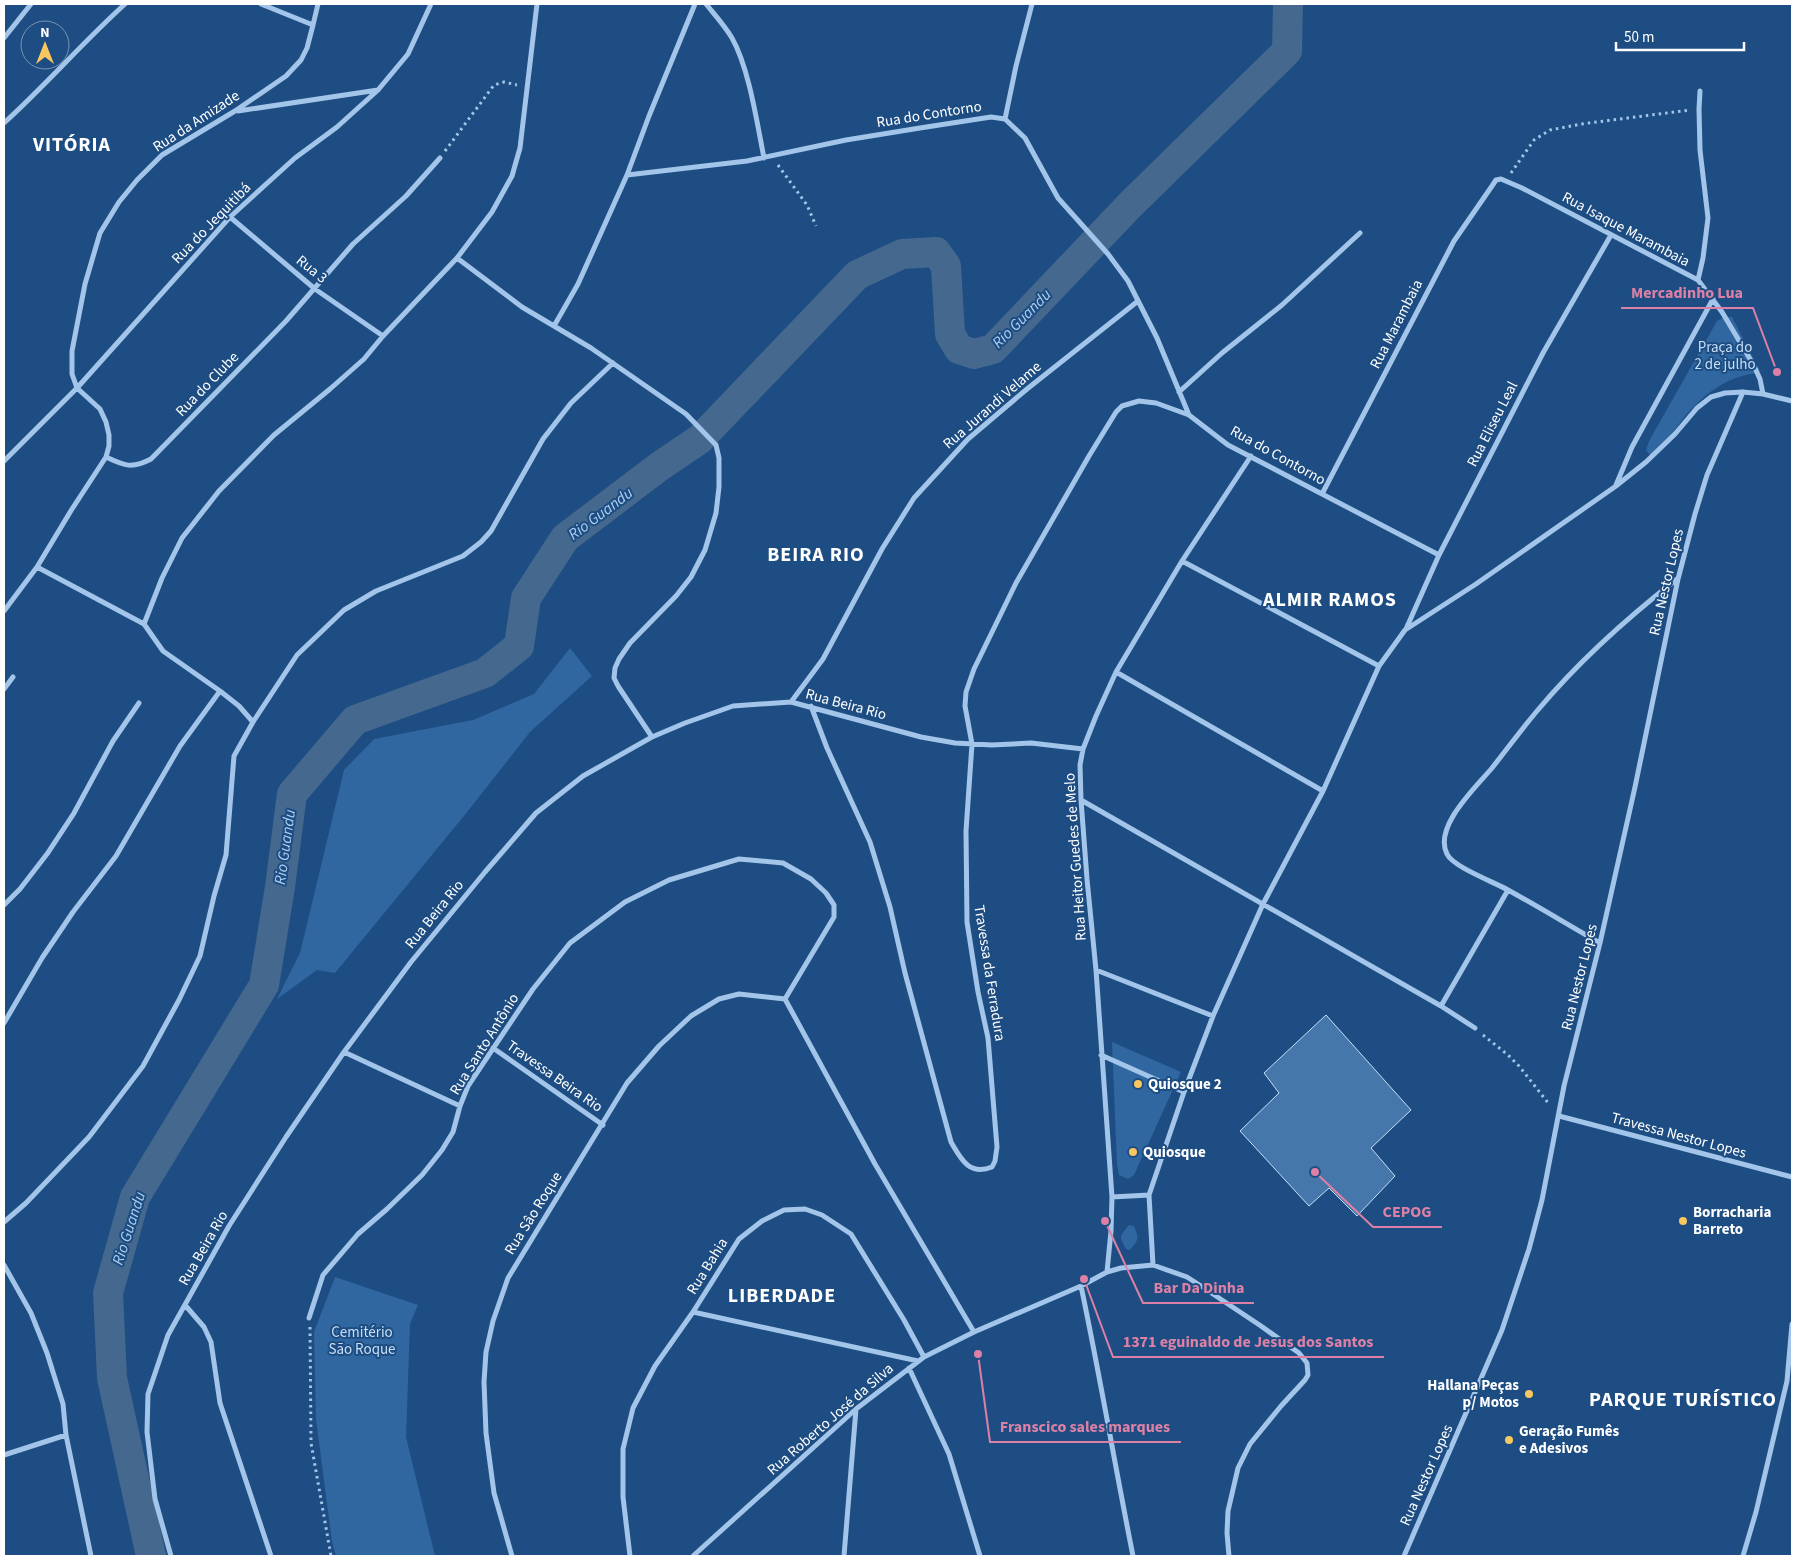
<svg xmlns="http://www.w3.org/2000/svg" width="1796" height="1560" viewBox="0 0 1796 1560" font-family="'Source Sans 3',sans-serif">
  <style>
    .green { fill: #3067a0 }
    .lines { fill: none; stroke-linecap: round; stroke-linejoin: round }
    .river { stroke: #45688e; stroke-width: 30 }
    .building { fill: #4577ab; stroke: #c7def7 }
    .path { stroke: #a2c5e9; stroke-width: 3; stroke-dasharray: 2.5 4; stroke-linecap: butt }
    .minor { stroke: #a2c5e9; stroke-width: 5 }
    .poi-dot { fill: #f9c760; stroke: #1d4d82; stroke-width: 2 }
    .labels { text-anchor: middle; stroke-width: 4; stroke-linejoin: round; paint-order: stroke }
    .street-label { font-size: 15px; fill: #fff; stroke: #1d4d82 }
    .park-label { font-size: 15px; fill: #c7def7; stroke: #1d4d82 }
    .poi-label { font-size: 15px; font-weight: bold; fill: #fff; stroke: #1d4d82; text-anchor: start }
    .water-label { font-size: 16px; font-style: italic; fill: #aecff1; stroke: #1d4d82 }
    .district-label { font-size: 20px; font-weight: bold; letter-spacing: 1px; fill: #fff; stroke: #1d4d82 }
    .leader { fill: none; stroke: #dd80a5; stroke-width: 2 }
    .callout-dot { fill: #dd80a5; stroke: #1d4d82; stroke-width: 2 }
    .callout-label { font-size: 16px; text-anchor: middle; font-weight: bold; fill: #dd80a5; stroke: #1d4d82; stroke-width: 4; stroke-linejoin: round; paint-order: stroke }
  </style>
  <rect width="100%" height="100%" fill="#1d4d82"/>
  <path class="green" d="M 1724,317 L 1732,317 L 1760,371 L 1758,373 C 1724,376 1698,399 1679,424 C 1670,436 1663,449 1650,455 L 1646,450 L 1649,441 L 1717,321 Z
    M 570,648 L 592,676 L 530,732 L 468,811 L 335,973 L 317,970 L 277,999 L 300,953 L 344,770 L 374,739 L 473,720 L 534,694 Z
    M 1112,1042 L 1181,1072 L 1134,1175 L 1128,1179 L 1119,1175 L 1117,1165 Z
    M 1129,1225 L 1134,1226 C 1139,1239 1139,1239 1130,1250 L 1126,1249 C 1119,1236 1119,1237 1129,1225 Z
    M 335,1277 L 418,1305 L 410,1324 L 406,1437 L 435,1556 L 336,1556 L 332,1542 L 316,1419 L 314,1332 Z"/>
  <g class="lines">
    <path class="river" d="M 151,1556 L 112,1378 L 108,1293 L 135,1197 L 264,985 L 280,887 L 292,794 L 355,720 L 485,673 L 519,646 L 526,598 L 565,538 L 660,466 L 700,439 L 857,275 L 902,254 L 936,252 L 946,266 L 950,334 L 959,349 L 974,354 L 993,349 L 1129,206 L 1287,51 L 1288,4"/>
  </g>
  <path class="building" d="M 1326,1015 L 1411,1110 L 1371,1148 L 1395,1176 L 1357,1216 L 1329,1188 L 1309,1206 L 1240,1131 L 1279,1093 L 1264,1073 Z"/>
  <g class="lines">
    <path class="path" d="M 445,151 L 494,85 L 504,82 L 517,85
      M 778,165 L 807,205 L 816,226
      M 1511,173 L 1534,140 L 1550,130 L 1581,124 L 1690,110
      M 1483,1035 L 1508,1055 L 1519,1066 L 1549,1104
      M 310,1327 L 311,1443 L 331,1556"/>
    <path class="minor" d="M 706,4 C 715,15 725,26 732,38 C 749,68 757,123 764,158
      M 313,25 L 318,4
      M 4,38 L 31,4
      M 238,111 L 378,90
      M 1005,119 L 1016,66 L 1032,4
      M 4,123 C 46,85 83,42 125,4
      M 627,175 L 747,161 L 846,140 L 920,128 L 991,117 L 1005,119 L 1025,138 L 1058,198 L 1108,254 L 1128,281 L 1157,338 L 1189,415 L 1228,445 L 1439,555
      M 230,217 L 315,289 L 383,336
      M 457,258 L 522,307 L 591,348 L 686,414 L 716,445 L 719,458 L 719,487 L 716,513 L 705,550 L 691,577 L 676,596 L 630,643 L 619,659 L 615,668 L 614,678 L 618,686 L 652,737
      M 1698,280 L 1703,258 L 1708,218 L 1700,150 L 1699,109 L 1700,91
      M 554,326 L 578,284 L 627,175 L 649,116 L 695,4
      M 1179,392 L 1222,353 L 1282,305 L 1360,233
      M 106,457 L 109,446 L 109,435 L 106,422 L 100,409 L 77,388 L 72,374 L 72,351 L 85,284 L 100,233 L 119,202 L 137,180 L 162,155 L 235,111 L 286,76 L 301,60 L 307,48 L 313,25 L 261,4
      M 4,461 L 77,388 L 230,217 L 295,158 L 337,127 L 378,90 L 408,54 L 431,4
      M 1616,485 L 1632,447 L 1713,299
      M 1322,494 L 1454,241 L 1492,186 L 1496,180 L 1501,179 L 1522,188 L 1698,280 L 1722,312 L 1753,364 L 1760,379 L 1763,394
      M 1182,561 L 1379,666
      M 37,567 L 144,624 L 163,651 L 220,691 L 239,706 L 253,722
      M 4,611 L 37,567 L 72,509 L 106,457 C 125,466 132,469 151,459 L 286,321 L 353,244 L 406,196 L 440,158
      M 144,624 L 162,578 L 182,538 L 219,491 L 274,435 L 330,389 L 364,359 L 383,336 L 457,258 L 492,212 L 512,176 L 520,148 L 537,4
      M 1406,629 L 1439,555 L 1543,353 L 1611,235
      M 1116,672 L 1323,791
      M 4,689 L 13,677
      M 791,702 L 823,659 L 882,549 L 914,498 L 968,439 L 1027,389 L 1138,301
      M 811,706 L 827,748 L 870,842 L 890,907 L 905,973 L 951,1142 C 961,1159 969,1176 992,1167 L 995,1161 L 997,1147 L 988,1038 L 978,992 L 967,922 L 966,831 L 972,744 L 965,706 L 966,692 L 974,669 L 1016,583 L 1089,456 L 1116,412 L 1122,406 L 1139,401 L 1156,403 L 1189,415
      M 1081,800 L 1441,1006 L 1475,1028
      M 4,905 L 20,889 L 47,854 L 74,813 L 113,741 L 139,703
      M 1600,943 C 1570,926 1539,907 1508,890 C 1494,882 1453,867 1447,854 C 1433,827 1476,787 1492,768 C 1507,749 1521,730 1537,711 C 1578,662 1627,618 1677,579
      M 1096,970 L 1213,1016
      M 785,999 L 875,1164 L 974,1332
      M 1441,1006 L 1508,890
      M 4,1023 L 42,958 L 73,912 L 116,856 L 180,746 L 220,691
      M 493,1048 L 603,1125
      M 344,1052 L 460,1106
      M 1101,1055 L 1184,1092
      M 1559,1116 L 1792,1177
      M 1112,1197 L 1149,1195
      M 4,1222 L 26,1203 L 89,1137 L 143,1066 L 179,1000 L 200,956 L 214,896 L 226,855 L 234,756 L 253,722 L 297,655 L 344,610 L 376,591 L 463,556 L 481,542 L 491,531 L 543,439 L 571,403 L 613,363
      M 4,1265 L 31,1313 L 47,1353 L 63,1404 L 66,1435 L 91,1556
      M 1153,1265 L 1149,1195 L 1184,1092 L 1213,1016 L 1263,904 L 1323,791 L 1379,666 L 1405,630 L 1476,584 L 1616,486 L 1646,462 L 1675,434 L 1697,408 L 1711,397 L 1725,393 L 1743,392 L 1763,394 L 1792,401
      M 1107,1272 L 1111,1231 L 1112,1197 L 1096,970 L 1087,879 L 1081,800 L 1080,765 L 1083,749 L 1096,716 L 1116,672 L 1182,561 L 1251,456
      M 1081,1286 C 1100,1376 1115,1466 1133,1556
      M 185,1305 L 204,1327 L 211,1342 L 220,1403 L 271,1556
      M 693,1312 L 918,1361
      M 309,1318 L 323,1275 L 358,1234 L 387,1209 L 422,1175 L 442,1150 L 453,1132 L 460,1106 L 468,1086 L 533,989 L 570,943 L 625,902 L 669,880 L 739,859 L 783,863 L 811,879 L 826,893 L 834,905 L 834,917 L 785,999
      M 909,1368 L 949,1454 L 980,1556
      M 4,1455 L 66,1435
      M 171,1556 L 155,1499 L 147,1432 L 148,1394 L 168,1335 L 229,1226 L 286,1137 L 344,1052 L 411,962 L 485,872 L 536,813 L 583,776 L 652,737 L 685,723 L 733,706 L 791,702 L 921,737 L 955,743 L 992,745 L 1031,743 L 1083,749
      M 512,1556 L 494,1493 L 486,1433 L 484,1382 L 486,1352 L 493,1321 L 508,1278 L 627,1083 L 659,1046 L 691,1016 L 719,999 L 739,994 L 785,999
      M 630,1556 L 623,1497 L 623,1449 L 633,1408 L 655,1366 L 693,1312 L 739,1239 L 762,1221 L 784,1210 L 805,1209 L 822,1215 L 851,1234 L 904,1320 L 924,1357
      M 693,1556 L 856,1409 L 924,1357 L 974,1332 L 1081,1286 L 1107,1272 L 1121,1268 L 1153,1265 L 1187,1277 L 1204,1288 L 1261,1326 L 1299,1353 L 1307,1363 L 1308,1375 L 1305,1380 L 1281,1406 L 1250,1444 L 1238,1468 L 1228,1511 L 1227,1533 L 1229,1556
      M 844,1556 L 856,1409
      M 1404,1556 L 1502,1330 L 1529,1249 L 1542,1200 L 1564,1086 L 1600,943 L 1635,787 L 1678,579 L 1695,514 L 1707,475 L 1743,392
      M 1743,1556 L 1756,1512 L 1787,1381 L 1792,1324"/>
  </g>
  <g class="poi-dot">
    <circle cx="1138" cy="1084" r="5"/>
    <circle cx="1133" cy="1152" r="5"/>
    <circle cx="1683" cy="1221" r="5"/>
    <circle cx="1529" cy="1394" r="5"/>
    <circle cx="1509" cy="1440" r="5"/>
  </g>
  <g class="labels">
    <g class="street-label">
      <text transform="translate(929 114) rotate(-9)" y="5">Rua do Contorno</text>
      <text transform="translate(196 121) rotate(-33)" y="5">Rua da Amizade</text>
      <text transform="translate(211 223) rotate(-46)" y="5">Rua do Jequitibá</text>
      <text transform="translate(1626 229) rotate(28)" y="5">Rua Isaque Marambaia</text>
      <text transform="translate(312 269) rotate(39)" y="5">Rua 3</text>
      <text transform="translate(1396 324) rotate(-63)" y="5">Rua Marambaia</text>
      <text transform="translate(207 384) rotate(-46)" y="5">Rua do Clube</text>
      <text transform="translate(992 405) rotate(-41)" y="5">Rua Jurandi Velame</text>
      <text transform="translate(1492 424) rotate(-63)" y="5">Rua Eliseu Leal</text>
      <text transform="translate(1278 455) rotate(29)" y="5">Rua do Contorno</text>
      <text transform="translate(1666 582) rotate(-77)" y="5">Rua Nestor Lopes</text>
      <text transform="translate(846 704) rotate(15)" y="5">Rua Beira Rio</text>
      <text transform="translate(1075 857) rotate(-94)" y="5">Rua Heitor Guedes de Melo</text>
      <text transform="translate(434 914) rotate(-51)" y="5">Rua Beira Rio</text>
      <text transform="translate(990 973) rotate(81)" y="5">Travessa da Ferradura</text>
      <text transform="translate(1579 977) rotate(-76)" y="5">Rua Nestor Lopes</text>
      <text transform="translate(484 1044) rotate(-58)" y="5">Rua Santo Antônio</text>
      <text transform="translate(555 1076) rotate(35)" y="5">Travessa Beira Rio</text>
      <text transform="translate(1679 1135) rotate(15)" y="5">Travessa Nestor Lopes</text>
      <text transform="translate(533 1213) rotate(-58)" y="5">Rua Sâo Roque</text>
      <text transform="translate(203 1248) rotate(-60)" y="5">Rua Beira Rio</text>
      <text transform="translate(707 1266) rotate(-58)" y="5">Rua Bahia</text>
      <text transform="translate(830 1419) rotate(-41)" y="5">Rua Roberto José da Silva</text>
      <text transform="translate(1426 1475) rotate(-66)" y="5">Rua Nestor Lopes</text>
    </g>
    <g class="park-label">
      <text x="1725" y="352">Praça do<tspan x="1725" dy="17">2 de julho</tspan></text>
      <text x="362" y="1337">Cemitério<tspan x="362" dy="17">São Roque</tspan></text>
    </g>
    <g class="poi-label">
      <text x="1148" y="1089">Quiosque 2</text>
      <text x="1143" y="1157">Quiosque</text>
      <text x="1693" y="1217">Borracharia<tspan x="1693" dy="17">Barreto</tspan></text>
      <text x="1519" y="1390" text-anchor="end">Hallana Peças<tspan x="1519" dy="17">p/ Motos</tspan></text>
      <text x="1519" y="1436">Geração Fumês<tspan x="1519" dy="17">e Adesivos</tspan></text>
    </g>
    <g class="water-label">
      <text transform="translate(1021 318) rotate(-45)" y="6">Rio Guandu</text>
      <text transform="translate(600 513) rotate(-37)" y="6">Rio Guandu</text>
      <text transform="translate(284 847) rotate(-82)" y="6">Rio Guandu</text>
      <text transform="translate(128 1228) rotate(-72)" y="6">Rio Guandu</text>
    </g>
    <g class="district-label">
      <text x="72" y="151">VITÓRIA</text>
      <text x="816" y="561">BEIRA RIO</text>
      <text x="1330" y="606">ALMIR RAMOS</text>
      <text x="782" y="1302">LIBERDADE</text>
      <text x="1683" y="1406">PARQUE TURÍSTICO</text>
    </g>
  </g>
  <path class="leader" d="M1777 372L1753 308H1621M1315 1172L1373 1227H1442M1105 1221L1143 1303H1254M1084 1279L1113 1357H1384M978 1354L990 1442H1181"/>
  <g class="callout-dot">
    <circle cx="1777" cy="372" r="5"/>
    <circle cx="1315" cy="1172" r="5"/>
    <circle cx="1105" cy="1221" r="5"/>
    <circle cx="1084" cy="1279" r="5"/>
    <circle cx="978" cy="1354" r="5"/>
  </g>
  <g class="callout-label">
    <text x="1687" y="298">Mercadinho Lua</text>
    <text x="1407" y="1217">CEPOG</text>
    <text x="1199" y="1293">Bar Da Dinha</text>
    <text x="1248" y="1347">1371 eguinaldo de Jesus dos Santos</text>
    <text x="1085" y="1432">Franscico sales marques</text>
  </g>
  <rect width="1796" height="1560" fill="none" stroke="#ffffff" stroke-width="10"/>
  <g transform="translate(45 45)"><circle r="24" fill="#1d4d82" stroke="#7794b4"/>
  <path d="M0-4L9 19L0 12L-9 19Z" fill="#f9c760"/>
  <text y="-8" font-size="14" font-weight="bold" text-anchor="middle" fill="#ffffff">N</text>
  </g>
  <path d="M1616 42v8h128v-8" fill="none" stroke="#ffffff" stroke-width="2.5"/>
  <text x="1624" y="42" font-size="15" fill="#ffffff" stroke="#1d4d82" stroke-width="4" paint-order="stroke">50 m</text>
</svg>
